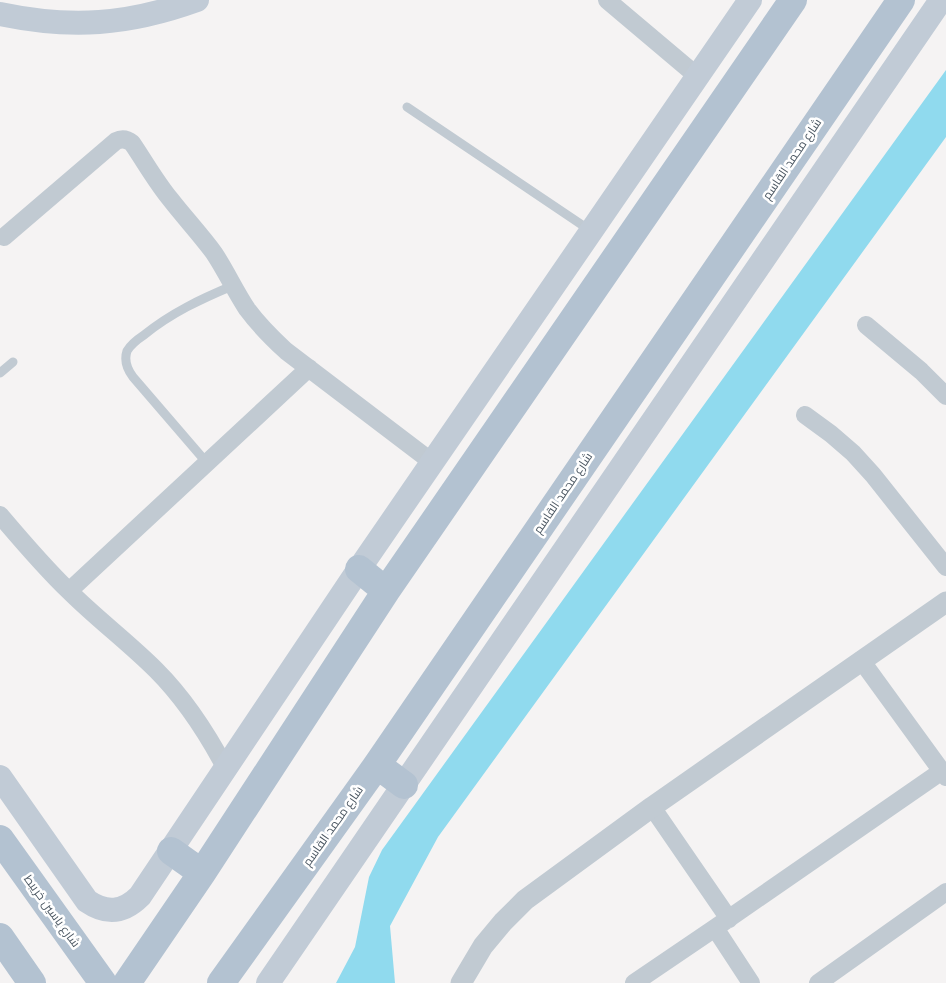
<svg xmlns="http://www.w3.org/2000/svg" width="946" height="983" viewBox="0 0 946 983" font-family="'PT Sans',Cairo,sans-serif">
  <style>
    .water { fill: #90daee }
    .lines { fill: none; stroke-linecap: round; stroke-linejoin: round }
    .service { stroke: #c1cad2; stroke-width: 9 }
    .minor { stroke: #c1cad2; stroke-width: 18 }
    .tertiary { stroke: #c1cad2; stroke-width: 21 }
    .secondary { stroke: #c1cbd6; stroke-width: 24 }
    .primary { stroke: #b3c2d1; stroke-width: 28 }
    .labels { text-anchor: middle; stroke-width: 5; stroke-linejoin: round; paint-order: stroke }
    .street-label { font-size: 12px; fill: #4a5661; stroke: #fff }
  </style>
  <rect width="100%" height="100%" fill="#f5f3f3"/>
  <path class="water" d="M 946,70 L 946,137 L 438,837 L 390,926 L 395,983 L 336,983 L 355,947 L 369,877 L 382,850 Z"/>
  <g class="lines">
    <path class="service" d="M 407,107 L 591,231
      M 0,373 L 13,362
      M 207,463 L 133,377 C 127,369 124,360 127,351 C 131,344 138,339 144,335 C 171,313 201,299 232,286"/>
    <path class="minor" d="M 607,0 L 697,76
      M 4,237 L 116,141 C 122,138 127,139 132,143 C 145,162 156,182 171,200 C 185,218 201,235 214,253 C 226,271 235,291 247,309 C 258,324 272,338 286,351 L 432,462
      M 866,325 L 921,371 L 946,396
      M 805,415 L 831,434 L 853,453 L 873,475 L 946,567
      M 0,515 C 22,541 44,567 69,591 C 97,619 128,642 156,670 C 185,699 207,733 226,769
      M 69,591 L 309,368
      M 861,660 L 946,777
      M 652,807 L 729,919
      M 715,928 L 751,983
      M 634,983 L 715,928 L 942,771
      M 818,983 L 946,892"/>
    <path class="tertiary" d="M 461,983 L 483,946 L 503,922 L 525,900 L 652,807 L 946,602"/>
    <path class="secondary" d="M 0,14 C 71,29 128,25 197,0
      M 0,777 L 87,901 C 106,914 123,913 140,896 L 359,569 L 750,0
      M 268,983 L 941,0"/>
    <path class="primary" d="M 359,569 L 386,591
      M 377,765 L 404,785
      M 0,839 L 103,983
      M 171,851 L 202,873
      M 0,937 L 32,983
      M 127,983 L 202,873 L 386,591 L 793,0
      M 221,983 L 377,765 L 901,0"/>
  </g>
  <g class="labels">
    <g class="street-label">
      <text transform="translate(792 159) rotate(-56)" y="4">شارع محمد القاسم</text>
      <text transform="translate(563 493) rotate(-56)" y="4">شارع محمد القاسم</text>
      <text transform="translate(333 826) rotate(-55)" y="4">شارع محمد القاسم</text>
      <text transform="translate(52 911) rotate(54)" y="4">شارع ياسين خريبط</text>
    </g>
  </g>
</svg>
